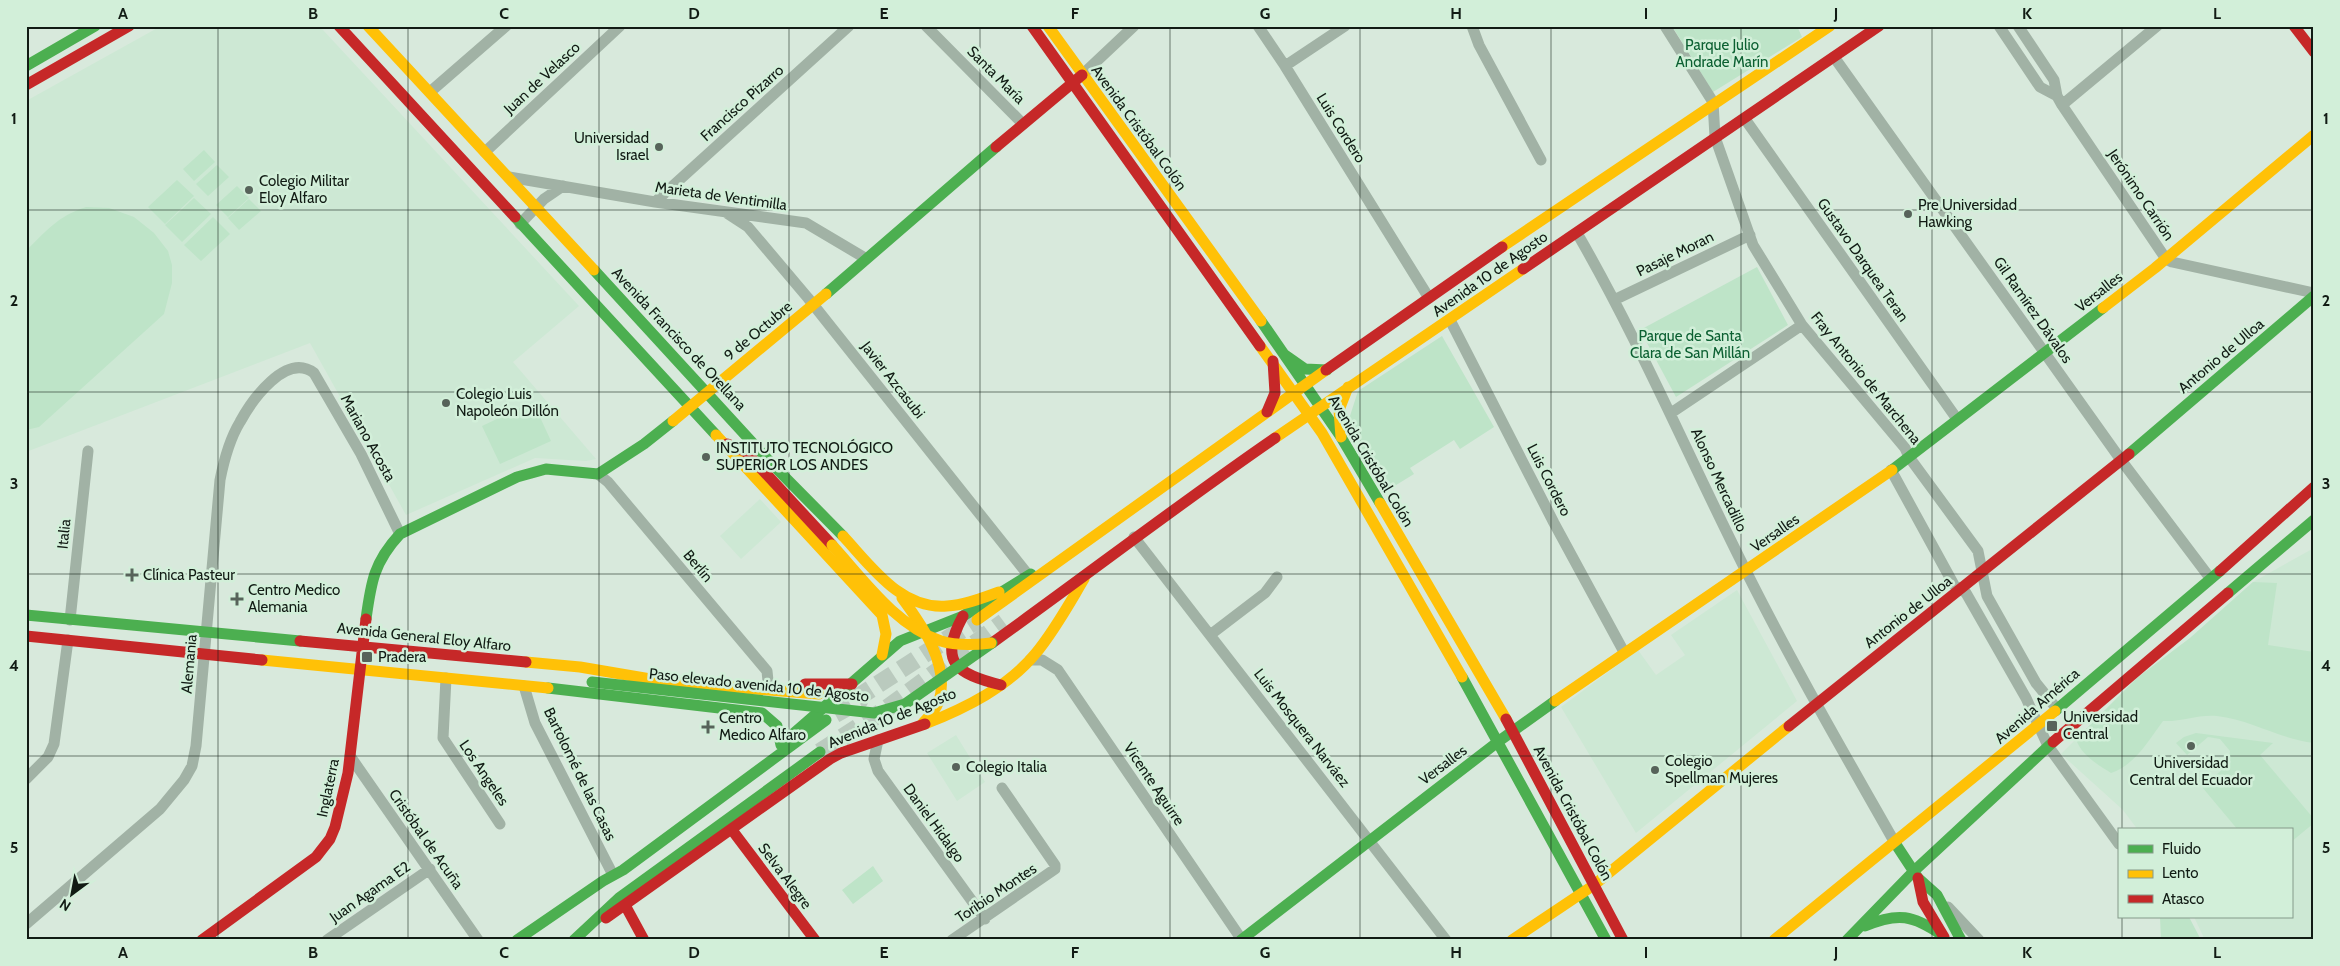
<svg xmlns="http://www.w3.org/2000/svg" width="2340" height="966" viewBox="0 0 2340 966" font-family="Cabin,sans-serif">
  <style>
    .built { fill: #cde8d4 }
    .green { fill: #bee4c8 }
    .lines { fill: none; stroke-linecap: round; stroke-linejoin: round }
    .primary-tunnel { stroke: #bacabe; stroke-width: 18; stroke-dasharray: 18 9; stroke-linecap: butt }
    .street { stroke: #a1b2a5; stroke-width: 11 }
    .fast { stroke: #4caf50; stroke-width: 11 }
    .slow { stroke: #ffc107; stroke-width: 11 }
    .jam { stroke: #c62828; stroke-width: 11 }
    .fast-bridge { stroke: #4caf50; stroke-width: 11 }
    .slow-bridge { stroke: #ffc107; stroke-width: 11 }
    .grid { fill: none; stroke: #111b14; stroke-width: 1; stroke-opacity: 0.55 }
    .poi-dot { fill: #57635a; stroke: #d2efd9; stroke-width: 2 }
    .labels { text-anchor: middle; stroke-width: 5; stroke-linejoin: round; paint-order: stroke }
    .park-label { font-size: 15px; fill: #0c6032; stroke: #d2efd9 }
    .street-label { font-size: 15px; fill: #111b14; stroke: #d2efd9 }
    .poi-label { font-size: 15px; fill: #111b14; stroke: #d2efd9; text-anchor: start }
    .neatline { fill: none; stroke: #111b14; stroke-width: 2 }
    .grid-label { font-size: 16px; text-anchor: middle; font-weight: bold; fill: #111b14 }
  </style>
  <rect width="100%" height="100%" fill="#d8e9dc"/>
  <path class="built" d="M 161,26 L 315,26 L 323,30 L 579,306 L 513,362 L 596,459 L 586,461 L 535,458 L 406,515 L 310,343 L 26,452 L 26,101 Z
    M 760,499 L 781,522 L 741,559 L 720,536 Z
    M 2314,548 L 2314,940 L 2205,940 L 2194,917 L 2291,917 L 2291,830 L 2138,830 L 2123,810 L 2061,754 L 2137,678 L 2190,638 L 2253,582 Z
    M 1737,590 L 1797,701 L 1636,833 L 1561,707 L 1638,650 L 1656,675 L 1685,655 L 1671,635 Z
    M 956,735 L 985,782 L 957,801 L 927,753 Z"/>
  <path class="green" d="M 1672,26 L 1797,26 L 1802,37 L 1713,92 Z
    M 204,150 L 215,162 L 194,181 L 183,169 Z
    M 217,165 L 229,177 L 208,196 L 196,184 Z
    M 177,180 L 194,196 L 165,224 L 148,207 Z
    M 237,186 L 249,198 L 228,217 L 216,205 Z
    M 194,198 L 211,214 L 182,242 L 165,225 Z
    M 249,199 L 261,211 L 239,230 L 228,218 Z
    M 86,207 L 109,208 L 134,217 L 154,233 L 168,251 L 172,265 L 172,283 L 164,314 L 39,427 L 26,430 L 26,251 C 46,231 58,216 86,207 Z
    M 213,217 L 230,234 L 201,261 L 184,245 Z
    M 1757,267 L 1788,325 L 1676,397 L 1640,330 Z
    M 1442,336 L 1494,427 L 1460,449 L 1454,440 L 1410,468 L 1414,474 L 1388,490 L 1351,433 L 1349,419 L 1358,391 Z
    M 533,402 L 551,441 L 500,464 L 482,426 Z
    M 2253,582 L 2277,583 L 2268,645 L 2314,652 L 2314,743 C 2280,739 2251,720 2217,716 C 2199,714 2181,722 2163,721 C 2149,740 2135,765 2111,773 C 2097,764 2081,755 2076,739 L 2137,678 L 2190,638 Z
    M 2196,733 L 2273,743 L 2260,755 L 2314,819 L 2314,823 L 2291,842 L 2291,830 L 2238,830 L 2202,787 L 2231,762 L 2229,759 L 2230,751 L 2220,739 L 2208,737 L 2187,755 L 2176,743 L 2184,737 Z
    M 873,866 L 883,881 L 853,904 L 842,890 Z
    M 2160,917 L 2189,917 L 2200,938 L 2161,940 Z"/>
  <g class="lines">
    <path class="primary-tunnel" d="M 835,714 L 859,701 L 860,696 L 977,620
      M 820,752 L 885,710 L 1004,622"/>
    <path class="street" d="M 926,26 L 1023,124
      M 1258,26 L 1285,66 L 1429,298
      M 1472,26 L 1479,45 L 1541,160
      M 1665,26 L 1713,102 L 1715,137 L 1753,245 L 1802,325 L 1905,448 L 1909,457 L 1978,551 L 1987,596 L 2036,683 L 2057,709
      M 1999,26 L 2040,87 L 2057,96
      M 2018,26 L 2054,80 L 2057,96 L 2062,105 L 2166,259 L 2172,262 L 2314,293
      M 1834,57 L 2121,460 L 2210,578
      M 1285,66 L 1345,26
      M 1082,75 L 1134,26
      M 430,92 L 506,26
      M 2062,105 L 2157,26
      M 1745,119 L 1957,419
      M 485,152 L 620,26
      M 509,177 L 655,202 L 806,223 L 865,258
      M 655,202 L 849,26
      M 725,212 L 748,227 L 808,298 L 1029,576
      M 520,224 L 544,199 L 563,186
      M 1577,233 C 1640,342 1689,458 1746,571 C 1792,663 1844,753 1895,843
      M 1614,300 L 1750,235
      M 1450,320 L 1554,523 L 1624,652
      M 1671,413 L 1802,325
      M 1891,470 L 1954,585 L 1966,593 L 2026,698 L 2048,746 L 2119,844
      M 598,474 L 608,482 L 767,671 L 768,681
      M 1134,537 L 1446,940
      M 70,620 L 88,451
      M 1210,635 L 1265,593 L 1277,577
      M 1030,660 L 1042,660 L 1058,670 L 1242,940
      M 446,678 L 443,738 L 500,824
      M 524,686 L 535,723 L 612,873
      M 878,740 L 874,759 L 878,771 L 985,919
      M 350,756 L 478,940
      M 26,779 L 48,757 L 54,744 L 68,640
      M 1948,907 L 1979,940
      M 26,924 L 160,809 L 184,780 L 192,766 L 196,746 L 220,480 C 224,460 229,440 240,422 C 252,400 286,352 314,373 L 361,454 L 400,534
      M 327,940 L 430,869
      M 952,940 L 1055,869 L 1055,865 L 1002,788"/>
    <path class="fast" d="M 26,66 L 95,26
      M 515,217 L 716,435
      M 594,270 L 770,462 L 843,536
      M 826,294 L 996,147
      M 1261,321 L 1341,437 L 1380,503
      M 1285,355 L 1305,369 L 1327,370
      M 2129,454 L 2314,296
      M 1892,470 L 2103,308
      M 2228,593 L 2314,520
      M 26,615 L 300,641
      M 366,619 C 371,582 374,562 400,534 L 517,477 L 546,469 L 598,474 L 644,444 L 673,421
      M 1462,677 L 1606,940
      M 548,688 L 762,713 L 777,726 L 781,745
      M 2055,711 L 2220,571
      M 785,741 L 900,641 L 963,616 L 1031,574
      M 1895,843 L 1918,878 L 1937,895 L 1961,940
      M 1865,926 C 1898,912 1913,915 1942,935
      M 517,940 L 603,881 L 623,870 L 826,720
      M 574,940 L 619,898 L 820,752
      M 1241,940 L 1499,741 L 1555,701
      M 1847,940 L 1914,871 L 2053,742"/>
    <path class="slow" d="M 368,26 L 594,270
      M 1048,26 L 1261,321
      M 1502,247 L 1830,26
      M 2103,308 L 2155,268 L 2314,135
      M 1260,346 L 1322,433 L 1462,677
      M 673,421 L 826,294
      M 716,435 L 882,615 L 886,634 L 882,655
      M 1341,437 L 1339,410 L 1348,387
      M 1275,438 L 1523,269
      M 1380,503 L 1506,719
      M 843,536 C 871,566 901,610 947,606 C 965,605 982,598 999,592
      M 902,598 C 922,625 950,665 939,701 C 936,709 929,717 923,723
      M 977,620 L 1326,370
      M 262,660 L 548,688
      M 526,662 L 580,667 L 668,682 L 819,694
      M 1555,701 L 1892,470
      M 925,724 C 966,708 1008,687 1036,653 C 1055,630 1069,604 1084,579
      M 1512,940 L 1594,885 L 1789,726
      M 1774,940 L 2055,711"/>
    <path class="jam" d="M 339,26 L 515,217
      M 1032,26 L 1260,346
      M 2294,26 L 2314,52
      M 26,85 L 129,26
      M 996,147 L 1082,75
      M 1523,269 L 1879,26
      M 1326,370 L 1502,247
      M 1267,412 L 1275,393 L 1273,361
      M 727,444 L 745,451 L 832,545
      M 2220,571 L 2314,487
      M 963,616 C 938,662 956,674 1001,685
      M 26,636 L 262,660
      M 300,641 L 526,662
      M 992,643 C 1087,575 1179,504 1275,438
      M 805,684 L 852,684
      M 1506,719 L 1623,940
      M 1789,726 L 2129,454
      M 2053,742 L 2228,593
      M 732,830 L 815,940
      M 1918,878 L 1923,902 L 1944,937
      M 625,905 L 644,940
      M 606,918 L 830,759 L 841,753 L 925,724
      M 202,940 L 316,857 L 330,839 L 335,827 L 348,773 L 366,619"/>
    <path class="fast-bridge" d="M 592,682 L 874,713 L 905,704 L 992,643"/>
    <path class="slow-bridge" d="M 832,545 C 863,579 896,626 941,641 C 957,646 975,645 991,643"/>
  </g>
  <path class="grid" d="M 218,26 L 218,940M 408,26 L 408,940M 599,26 L 599,940M 789,26 L 789,940M 980,26 L 980,940M 1170,26 L 1170,940M 1360,26 L 1360,940M 1551,26 L 1551,940M 1741,26 L 1741,940M 1932,26 L 1932,940M 2122,26 L 2122,830M 26,210 L 2314,210M 26,392 L 2314,392M 26,574 L 2314,574M 26,756 L 2314,756M 2122,917 L 2122,940"/>
  <g class="poi-dot">
    <circle cx="659" cy="147" r="5"/>
    <circle cx="249" cy="190" r="5"/>
    <circle cx="1908" cy="214" r="5"/>
    <circle cx="446" cy="403" r="5"/>
    <circle cx="706" cy="457" r="5"/>
    <path d="M129.5 567.5h5v5h5v5h-5v5h-5v-5h-5v-5h5z"/>
    <path d="M234.5 591.5h5v5h5v5h-5v5h-5v-5h-5v-5h5z"/>
    <rect x="361" y="651" width="12" height="12" rx="2.5"/>
    <rect x="2046" y="720" width="12" height="12" rx="2.5"/>
    <path d="M705.5 719.5h5v5h5v5h-5v5h-5v-5h-5v-5h5z"/>
    <circle cx="2191" cy="746" r="5"/>
    <circle cx="956" cy="767" r="5"/>
    <circle cx="1655" cy="770" r="5"/>
  </g>
  <g class="labels">
    <g class="park-label">
      <text x="1722" y="50">Parque Julio<tspan x="1722" dy="17">Andrade Marín</tspan></text>
      <text x="1690" y="341">Parque de Santa<tspan x="1690" dy="17">Clara de San Millán</tspan></text>
    </g>
    <g class="street-label">
      <text transform="translate(996 75) rotate(45)" y="5">Santa María</text>
      <text transform="translate(542 78) rotate(-43)" y="5">Juan de Velasco</text>
      <text transform="translate(742 103) rotate(-42)" y="5">Francisco Pizarro</text>
      <text transform="translate(1139 128) rotate(54)" y="5">Avenida Cristóbal Colón</text>
      <text transform="translate(1341 128) rotate(58)" y="5">Luis Cordero</text>
      <text transform="translate(2141 195) rotate(56)" y="5">Jerónimo Carrión</text>
      <text transform="translate(721 196) rotate(8)" y="5">Marieta de Ventimilla</text>
      <text transform="translate(1675 254) rotate(-26)" y="5">Pasaje Moran</text>
      <text transform="translate(1863 260) rotate(55)" y="5">Gustavo Darquea Teran</text>
      <text transform="translate(1490 274) rotate(-35)" y="5">Avenida 10 de Agosto</text>
      <text transform="translate(2099 292) rotate(-38)" y="5">Versalles</text>
      <text transform="translate(2033 310) rotate(55)" y="5">Gil Ramírez Dávalos</text>
      <text transform="translate(758 331) rotate(-40)" y="5">9 de Octubre</text>
      <text transform="translate(679 339) rotate(47)" y="5">Avenida Francisco de Orellana</text>
      <text transform="translate(2221 356) rotate(-40)" y="5">Antonio de Ulloa</text>
      <text transform="translate(1866 378) rotate(51)" y="5">Fray Antonio de Marchena</text>
      <text transform="translate(893 380) rotate(52)" y="5">Javier Azcasubi</text>
      <text transform="translate(368 438) rotate(61)" y="5">Mariano Acosta</text>
      <text transform="translate(1371 461) rotate(59)" y="5">Avenida Cristóbal Colón</text>
      <text transform="translate(1549 480) rotate(63)" y="5">Luis Cordero</text>
      <text transform="translate(1719 480) rotate(65)" y="5">Alonso Mercadillo</text>
      <text transform="translate(1775 533) rotate(-35)" y="5">Versalles</text>
      <text transform="translate(64 534) rotate(-84)" y="5">Italia</text>
      <text transform="translate(698 566) rotate(50)" y="5">Berlín</text>
      <text transform="translate(1908 612) rotate(-38)" y="5">Antonio de Ulloa</text>
      <text transform="translate(424 637) rotate(6)" y="5">Avenida General Eloy Alfaro</text>
      <text transform="translate(189 664) rotate(-85)" y="5">Alemania</text>
      <text transform="translate(759 685) rotate(6)" y="5">Paso elevado avenida 10 de Agosto</text>
      <text transform="translate(2037 706) rotate(-41)" y="5">Avenida América</text>
      <text transform="translate(892 718) rotate(-22)" y="5">Avenida 10 de Agosto</text>
      <text transform="translate(1302 728) rotate(52)" y="5">Luis Mosquera Narváez</text>
      <text transform="translate(1443 765) rotate(-37)" y="5">Versalles</text>
      <text transform="translate(484 773) rotate(56)" y="5">Los Angeles</text>
      <text transform="translate(580 774) rotate(64)" y="5">Bartolomé de las Casas</text>
      <text transform="translate(1154 784) rotate(56)" y="5">Vicente Aguirre</text>
      <text transform="translate(328 788) rotate(-78)" y="5">Inglaterra</text>
      <text transform="translate(1573 813) rotate(62)" y="5">Avenida Cristóbal Colón</text>
      <text transform="translate(934 823) rotate(54)" y="5">Daniel Hidalgo</text>
      <text transform="translate(426 839) rotate(55)" y="5">Cristóbal de Acuña</text>
      <text transform="translate(785 876) rotate(53)" y="5">Selva Alegre</text>
      <text transform="translate(370 892) rotate(-35)" y="5">Juan Agama E2</text>
      <text transform="translate(996 893) rotate(-34)" y="5">Toribio Montes</text>
    </g>
    <g class="poi-label">
      <text x="649" y="143" text-anchor="end">Universidad<tspan x="649" dy="17">Israel</tspan></text>
      <text x="259" y="186">Colegio Militar<tspan x="259" dy="17">Eloy Alfaro</tspan></text>
      <text x="1918" y="210">Pre Universidad<tspan x="1918" dy="17">Hawking</tspan></text>
      <text x="456" y="399">Colegio Luis<tspan x="456" dy="17">Napoleón Dillón</tspan></text>
      <text x="716" y="453">INSTITUTO TECNOLÓGICO<tspan x="716" dy="17">SUPERIOR LOS ANDES</tspan></text>
      <text x="143" y="580">Clínica Pasteur</text>
      <text x="248" y="595">Centro Medico<tspan x="248" dy="17">Alemania</tspan></text>
      <text x="378" y="662">Pradera</text>
      <text x="2063" y="722">Universidad<tspan x="2063" dy="17">Central</tspan></text>
      <text x="719" y="723">Centro<tspan x="719" dy="17">Medico Alfaro</tspan></text>
      <text x="1665" y="766">Colegio<tspan x="1665" dy="17">Spellman Mujeres</tspan></text>
      <text x="2191" y="768" text-anchor="middle">Universidad<tspan x="2191" dy="17">Central del Ecuador</tspan></text>
      <text x="966" y="772">Colegio Italia</text>
    </g>
  </g>
  <rect width="2340" height="966" fill="none" stroke="#d2efd9" stroke-width="55"/>
  <rect x="2118" y="828" width="175" height="90" fill="#d2efd9" stroke="#859a8a"/>
  <rect x="2128" y="845" width="25" height="8" fill="#4caf50" stroke="#859a8a"/>
  <text x="2162" y="854" font-size="15" fill="#111b14">Fluido</text>
  <rect x="2128" y="870" width="25" height="8" fill="#ffc107" stroke="#859a8a"/>
  <text x="2162" y="878" font-size="15" fill="#111b14">Lento</text>
  <rect x="2128" y="895" width="25" height="8" fill="#c62828" stroke="#859a8a"/>
  <text x="2162" y="904" font-size="15" fill="#111b14">Atasco</text>
  <g transform="translate(72 894) rotate(212)" stroke="#d2efd9" stroke-width="4" paint-order="stroke">
  <path d="M0-4L9 19L0 12L-9 19Z" fill="#111b14"/>
  <text y="-8" font-size="14" font-weight="bold" text-anchor="middle" fill="#111b14">N</text>
  </g>
  <rect x="28" y="28" width="2284" height="910" class="neatline"/>
  <g class="grid-label">
    <text x="123" y="19">A</text>
    <text x="313" y="19">B</text>
    <text x="504" y="19">C</text>
    <text x="694" y="19">D</text>
    <text x="884" y="19">E</text>
    <text x="1075" y="19">F</text>
    <text x="1265" y="19">G</text>
    <text x="1456" y="19">H</text>
    <text x="1646" y="19">I</text>
    <text x="1836" y="19">J</text>
    <text x="2027" y="19">K</text>
    <text x="2217" y="19">L</text>
    <text x="14" y="124">1</text>
    <text x="2326" y="124">1</text>
    <text x="14" y="306">2</text>
    <text x="2326" y="306">2</text>
    <text x="14" y="489">3</text>
    <text x="2326" y="489">3</text>
    <text x="14" y="671">4</text>
    <text x="2326" y="671">4</text>
    <text x="14" y="853">5</text>
    <text x="2326" y="853">5</text>
    <text x="123" y="958">A</text>
    <text x="313" y="958">B</text>
    <text x="504" y="958">C</text>
    <text x="694" y="958">D</text>
    <text x="884" y="958">E</text>
    <text x="1075" y="958">F</text>
    <text x="1265" y="958">G</text>
    <text x="1456" y="958">H</text>
    <text x="1646" y="958">I</text>
    <text x="1836" y="958">J</text>
    <text x="2027" y="958">K</text>
    <text x="2217" y="958">L</text>
  </g>
</svg>
